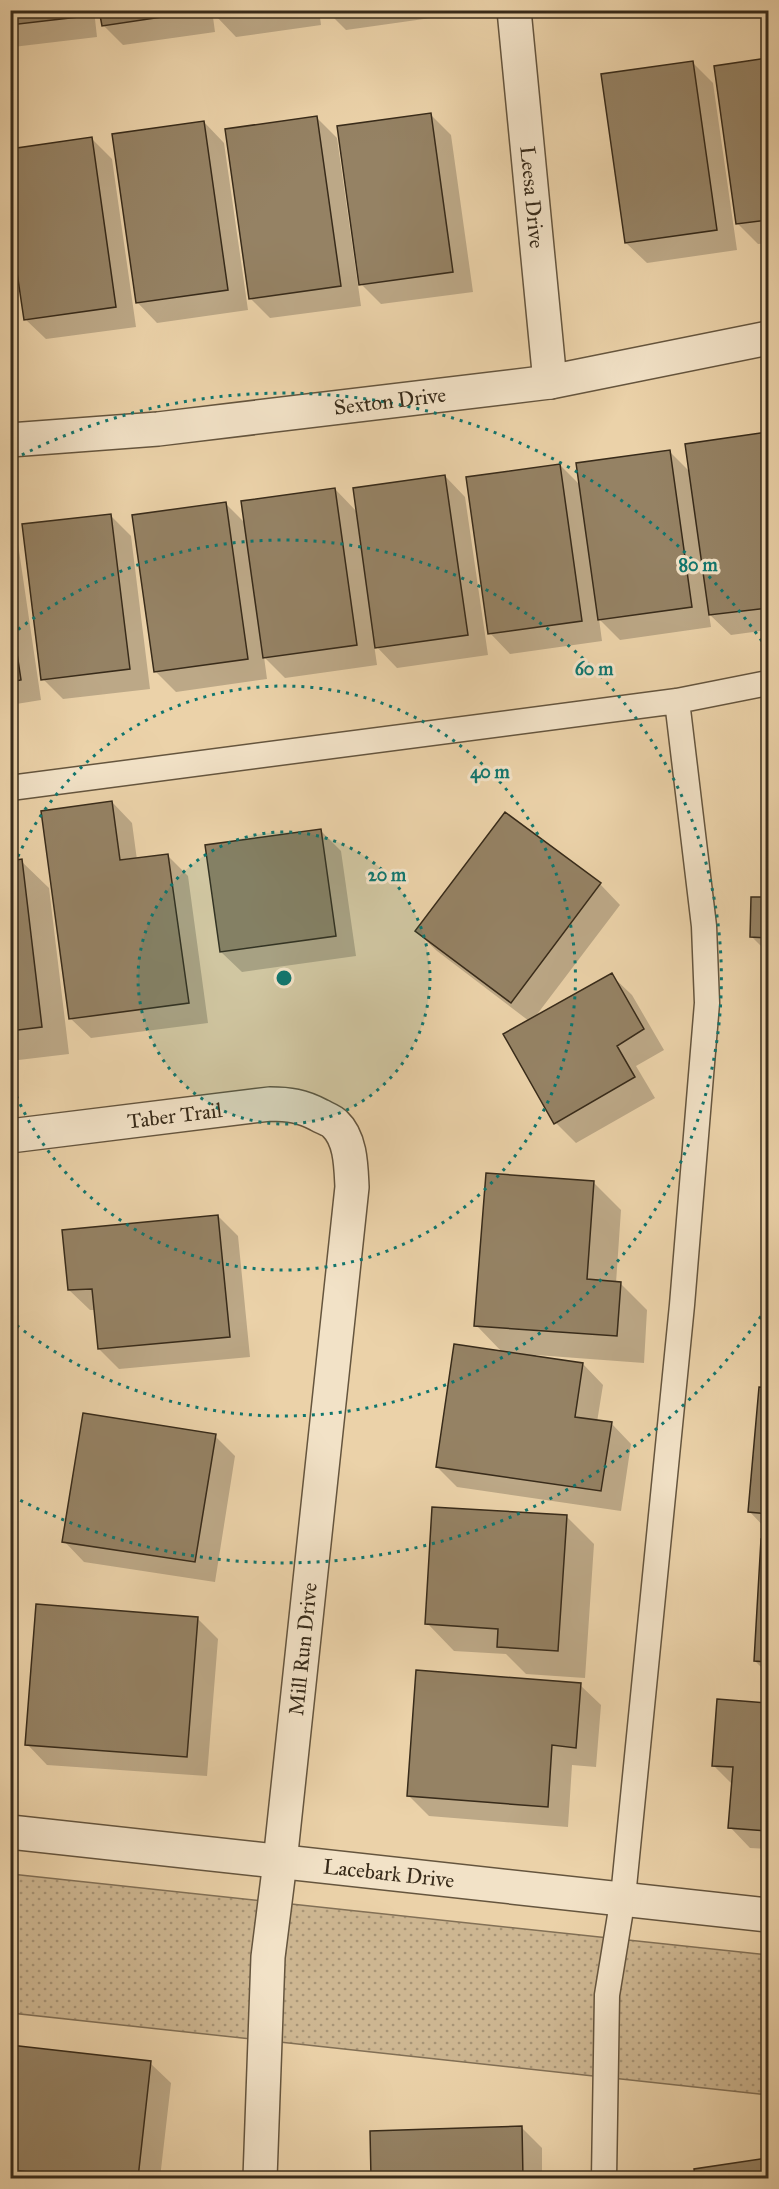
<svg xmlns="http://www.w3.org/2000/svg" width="779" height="2189" viewBox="0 0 779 2189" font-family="'IM FELL Great Primer',serif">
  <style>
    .green { fill: url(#green-dots); stroke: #827056; stroke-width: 1.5 }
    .shadow { fill: #0003 }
    .building { fill: #958264; stroke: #382b1a; stroke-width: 1.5 }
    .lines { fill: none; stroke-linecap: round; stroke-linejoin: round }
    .service-casing { stroke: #65553e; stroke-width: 27 }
    .minor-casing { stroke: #65553e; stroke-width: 36 }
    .service { stroke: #f2e2c7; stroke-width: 24 }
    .minor { stroke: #f2e2c7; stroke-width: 33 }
    .ring { fill: none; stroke: #0f766e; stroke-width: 3; stroke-dasharray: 3 6 }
    .labels { text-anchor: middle; stroke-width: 6; stroke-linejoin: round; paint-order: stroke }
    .street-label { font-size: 21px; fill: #382b1a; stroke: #f2e2c7 }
    .centre { fill: #0f766e; stroke: #f2e2c7; stroke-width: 3 }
    .ring-label { font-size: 18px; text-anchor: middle; font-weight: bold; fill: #0f766e; stroke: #f2e2c7; stroke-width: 6; stroke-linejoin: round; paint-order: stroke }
  </style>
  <defs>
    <pattern id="green-dots" width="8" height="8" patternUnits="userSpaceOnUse" patternTransform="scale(1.5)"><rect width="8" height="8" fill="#cdb691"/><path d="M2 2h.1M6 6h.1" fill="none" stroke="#a79476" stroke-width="1.8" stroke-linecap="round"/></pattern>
  </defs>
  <rect width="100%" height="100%" fill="#ebd2a9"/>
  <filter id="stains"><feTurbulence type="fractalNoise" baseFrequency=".00333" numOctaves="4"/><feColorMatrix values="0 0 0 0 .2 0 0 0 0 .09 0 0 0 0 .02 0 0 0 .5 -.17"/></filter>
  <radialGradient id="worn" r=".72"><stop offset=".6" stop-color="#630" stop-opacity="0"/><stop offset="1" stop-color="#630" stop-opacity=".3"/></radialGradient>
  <path class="green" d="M 11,1874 L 768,1955 L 768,2095 L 11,2013 Z"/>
  <path class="shadow" d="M 10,10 L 94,10 L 97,37 L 13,47 L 10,44 Z
    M 101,10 L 212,10 L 215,32 L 123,45 L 103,25 Z
    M 215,10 L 319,10 L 321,25 L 236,37 L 216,16 Z
    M 326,10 L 437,10 L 438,17 L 346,30 Z
    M 768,59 L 768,243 L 758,244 L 738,224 L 716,67 Z
    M 693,63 L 713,83 L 737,250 L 647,263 L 626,243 Z
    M 430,114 L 451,135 L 473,292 L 381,304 L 361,284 Z
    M 317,118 L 337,138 L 361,306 L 270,318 L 250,298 Z
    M 204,122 L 224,143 L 248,310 L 157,323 L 137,302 Z
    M 92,139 L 112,159 L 136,327 L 46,339 L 25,319 Z
    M 768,433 L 768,630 L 731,635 L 709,614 L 711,627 L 620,640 L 599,619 L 602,641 L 510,654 L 490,633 L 560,465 L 581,486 L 669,451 L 691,473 L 687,445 Z
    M 445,476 L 465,497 L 488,655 L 397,668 L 374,644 L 377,665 L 285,678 L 264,657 L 267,679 L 176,692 L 155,671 L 225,503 L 246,524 L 335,489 L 358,513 Z
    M 110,515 L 131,536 L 150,689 L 63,699 L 43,679 Z
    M 10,537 L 18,544 L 41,700 L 10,705 Z
    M 112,802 L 132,823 L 137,860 L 168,856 L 188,876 L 208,1023 L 91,1038 L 70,1018 Z
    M 505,814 L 600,884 L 620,905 L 535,1017 L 611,975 L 632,995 L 664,1050 L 636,1066 L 655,1098 L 576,1143 L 556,1123 L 529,1021 L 437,951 L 416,931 Z
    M 320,830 L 341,851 L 356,956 L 242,972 L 221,952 Z
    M 21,861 L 49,888 L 69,1054 L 10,1061 L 10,862 Z
    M 752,898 L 768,899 L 768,953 L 751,936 Z
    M 594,1183 L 621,1210 L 616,1283 L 620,1283 L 647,1310 L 644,1363 L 536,1355 L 536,1358 L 583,1364 L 603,1385 L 597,1422 L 611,1423 L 631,1444 L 621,1511 L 457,1487 L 437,1467 L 503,1353 L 476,1325 Z
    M 218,1216 L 238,1236 L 250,1357 L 119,1369 L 99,1349 L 95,1310 L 90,1310 L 69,1290 Z
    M 761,1389 L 768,1390 L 768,1531 L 750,1512 Z
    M 215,1436 L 235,1456 L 215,1582 L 84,1562 L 64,1541 Z
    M 566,1516 L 594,1544 L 585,1678 L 526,1674 L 506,1654 L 454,1651 L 427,1623 Z
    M 763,1541 L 768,1541 L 768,1674 L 755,1661 Z
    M 197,1618 L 218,1639 L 207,1776 L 47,1765 L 27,1744 Z
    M 580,1685 L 601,1705 L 596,1767 L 572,1765 L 568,1827 L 429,1816 L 408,1795 Z
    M 719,1701 L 768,1705 L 768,1849 L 750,1848 L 730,1827 L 733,1785 L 714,1766 Z
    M 10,2047 L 150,2063 L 171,2083 L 160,2178 L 10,2178 Z
    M 521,2127 L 542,2148 L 542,2178 L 373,2178 L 371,2132 Z
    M 768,2160 L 768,2178 L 697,2178 L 695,2170 Z"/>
  <path class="building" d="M 10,10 L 77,10 L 78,17 L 10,25 Z
    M 99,10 L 195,10 L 195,12 L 102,26 Z
    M 214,10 L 261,10 L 215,17 Z
    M 768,58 L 768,220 L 736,224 L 714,66 Z
    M 693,61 L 717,230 L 625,243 L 601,74 Z
    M 431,113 L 453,272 L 359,285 L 337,126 Z
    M 317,116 L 341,286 L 249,299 L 225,129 Z
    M 204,121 L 228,290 L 136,303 L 112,134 Z
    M 92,137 L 116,307 L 24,320 L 10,225 L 10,149 Z
    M 768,432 L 768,608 L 709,615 L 685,444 Z
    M 670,450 L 692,607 L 598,620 L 576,463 Z
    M 560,464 L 582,621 L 488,634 L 466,477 Z
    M 445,475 L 468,635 L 375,648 L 353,488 Z
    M 335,488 L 357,645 L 263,658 L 241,501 Z
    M 226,502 L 248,659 L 154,672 L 132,515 Z
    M 111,514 L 130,669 L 41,680 L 22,524 Z
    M 10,607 L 21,680 L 10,682 Z
    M 112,801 L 120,860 L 168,854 L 189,1003 L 69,1019 L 41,811 Z
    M 505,812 L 601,883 L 511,1003 L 415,931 Z
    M 321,829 L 336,936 L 220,952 L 205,845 Z
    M 22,859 L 42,1027 L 10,1031 L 10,861 Z
    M 751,897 L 768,897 L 768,938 L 750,937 Z
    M 612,973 L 644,1029 L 617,1046 L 635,1077 L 554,1124 L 503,1034 Z
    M 486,1173 L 594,1181 L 587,1279 L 621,1282 L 617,1336 L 474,1326 Z
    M 218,1215 L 230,1337 L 98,1349 L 92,1289 L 68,1290 L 62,1230 Z
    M 454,1344 L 583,1363 L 575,1417 L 612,1422 L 601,1491 L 436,1467 Z
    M 759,1387 L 768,1388 L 768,1514 L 748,1512 Z
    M 83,1413 L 216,1434 L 195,1562 L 62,1542 Z
    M 432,1507 L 567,1515 L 558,1651 L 497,1647 L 498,1629 L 425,1624 Z
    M 761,1539 L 768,1540 L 768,1662 L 754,1661 Z
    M 36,1604 L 198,1617 L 187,1757 L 25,1745 Z
    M 416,1670 L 581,1683 L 576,1748 L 552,1745 L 548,1807 L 407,1796 Z
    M 717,1699 L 768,1703 L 768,1831 L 728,1828 L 733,1767 L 712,1766 Z
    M 10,2045 L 151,2061 L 138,2178 L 88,2178 L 10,2170 Z
    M 522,2126 L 523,2178 L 371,2178 L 370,2131 Z
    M 768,2158 L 768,2178 L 695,2178 L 694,2169 Z"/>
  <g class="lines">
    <defs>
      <path id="service" d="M 10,788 L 677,701 L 768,683
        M 604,2178 L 607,1995 L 623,1897 L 682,1305 L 707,1003 L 704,926 L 677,701"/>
      <g id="minor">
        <path id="s1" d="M 514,10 L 550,382"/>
        <path id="s2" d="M 10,440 L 158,429 L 550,382 L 768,338"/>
        <path id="s3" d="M 10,1136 L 270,1104 C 289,1104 302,1106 319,1115 C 324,1118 331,1120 335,1124 C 351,1139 351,1167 352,1187 L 280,1862 L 268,1957 L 260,2178"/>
        <path id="s4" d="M 10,1832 L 768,1915"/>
      </g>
    </defs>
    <use href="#service" class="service-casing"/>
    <use href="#minor" class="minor-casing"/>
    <use href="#service" class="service"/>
    <use href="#minor" class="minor"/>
  </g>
  <circle cx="284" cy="978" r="146" fill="#0f766e" fill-opacity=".12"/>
  <g class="ring">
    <circle cx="284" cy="978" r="146"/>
    <path d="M11 873A292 292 0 1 1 11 1083"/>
    <path d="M11 635A438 438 0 1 1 11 1321"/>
    <path d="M766 1309A585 585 0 0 1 14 1497M14 459A585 585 0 0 1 766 647"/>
  </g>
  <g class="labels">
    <g class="street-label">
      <text dy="7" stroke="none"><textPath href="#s1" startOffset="188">Leesa Drive</textPath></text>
      <text dy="7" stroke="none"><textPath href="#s2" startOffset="382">Sexton Drive</textPath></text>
      <text dy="7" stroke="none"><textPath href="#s3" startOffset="166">Taber Trail</textPath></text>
      <text transform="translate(303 1649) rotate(-84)" y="7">Mill Run Drive</text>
      <text dy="7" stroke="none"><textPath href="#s4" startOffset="381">Lacebark Drive</textPath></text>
    </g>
  </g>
  <circle cx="284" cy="978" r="9" class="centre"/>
  <g class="ring-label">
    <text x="698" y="571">80 m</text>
    <text x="594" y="675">60 m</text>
    <text x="490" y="778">40 m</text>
    <text x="387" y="881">20 m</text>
  </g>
  <rect width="779" height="2189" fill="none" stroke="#ebd2a9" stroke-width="36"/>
  <rect x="12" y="12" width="755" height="2165" fill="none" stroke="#382b1a" stroke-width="3"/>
  <rect x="18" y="18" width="743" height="2153" fill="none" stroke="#382b1a" stroke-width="1.5"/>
  <rect width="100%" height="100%" filter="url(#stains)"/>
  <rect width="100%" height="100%" fill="url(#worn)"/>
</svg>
